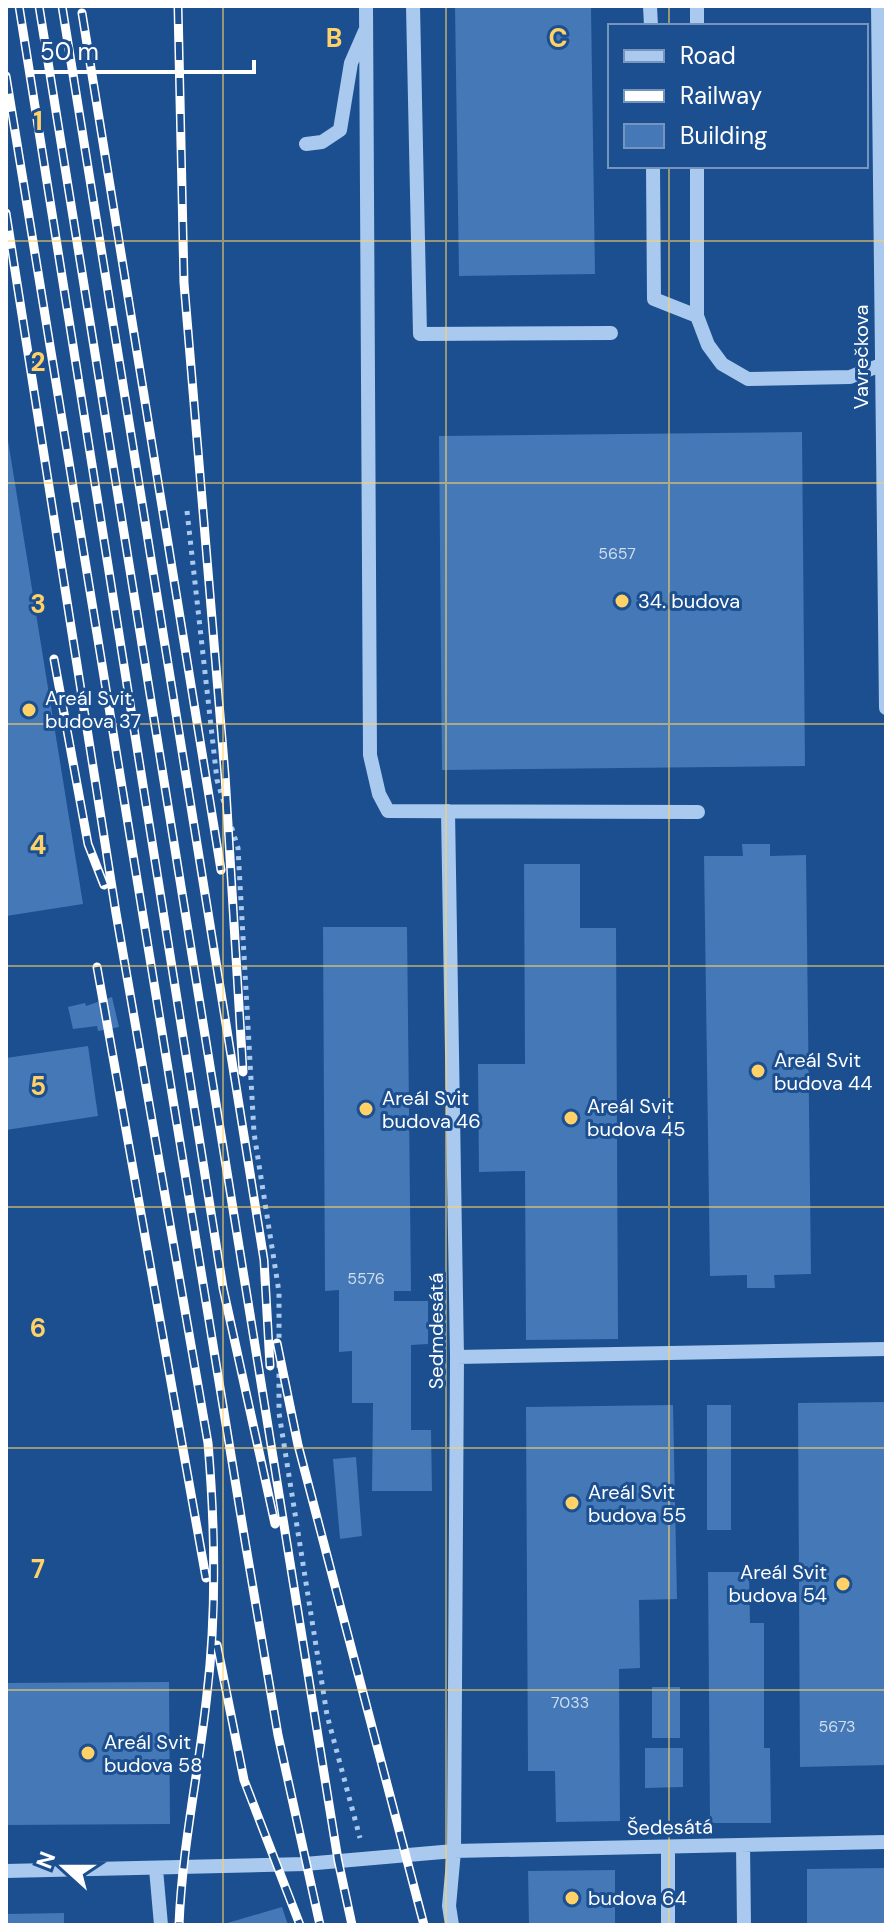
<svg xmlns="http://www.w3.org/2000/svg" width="892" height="1931" viewBox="0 0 892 1931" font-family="'DM Sans',sans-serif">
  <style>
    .building { fill: #4478b7 }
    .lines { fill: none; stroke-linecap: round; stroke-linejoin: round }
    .path { stroke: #a9c9ee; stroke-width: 5; stroke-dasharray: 4 6; stroke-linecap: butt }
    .minor { stroke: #a9c9ee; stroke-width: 14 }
    .rail-casing { stroke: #fff; stroke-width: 9 }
    .rail { stroke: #1b4f8f; stroke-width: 6; stroke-dasharray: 18; stroke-linecap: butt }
    .grid { fill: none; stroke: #ffd166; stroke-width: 2; stroke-opacity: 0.55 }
    .poi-dot { fill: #ffd166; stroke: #1b4f8f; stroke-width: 3 }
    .labels { text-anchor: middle; stroke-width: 6; stroke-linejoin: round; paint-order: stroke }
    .number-label { font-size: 16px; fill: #d0dded }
    .street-label { font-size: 20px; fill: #fff; stroke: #1b4f8f }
    .poi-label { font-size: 20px; fill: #fff; stroke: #1b4f8f; text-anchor: start }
    .grid-label { font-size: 26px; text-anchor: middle; font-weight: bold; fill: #ffd166; stroke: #1b4f8f; stroke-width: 6; stroke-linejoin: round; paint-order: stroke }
  </style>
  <rect width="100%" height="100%" fill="#1b4f8f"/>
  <path class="building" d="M 455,6 L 591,6 L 595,274 L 459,276 Z
    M 6,428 L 83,904 L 6,916 Z
    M 802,432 L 805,766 L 442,770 L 439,436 Z
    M 742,844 L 770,844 L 770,856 L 806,855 L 811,1274 L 774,1275 L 775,1288 L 747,1288 L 747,1275 L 710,1276 L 704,856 L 743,856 Z
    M 524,864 L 580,864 L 580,928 L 616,928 L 618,1339 L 526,1340 L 525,1171 L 479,1172 L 478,1064 L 525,1064 Z
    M 323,927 L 407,927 L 411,1291 L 394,1291 L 394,1301 L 428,1301 L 428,1344 L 411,1345 L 411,1430 L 431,1430 L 432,1491 L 372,1491 L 373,1403 L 352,1403 L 352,1351 L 339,1352 L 339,1290 L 325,1291 Z
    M 112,997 L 119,1027 L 98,1031 L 97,1026 L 73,1029 L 68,1007 L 85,1003 L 86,1006 Z
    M 88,1046 L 98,1116 L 6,1130 L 6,1058 Z
    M 886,1402 L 886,1765 L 800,1767 L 798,1403 Z
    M 673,1405 L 677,1599 L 639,1600 L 640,1668 L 619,1669 L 620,1821 L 556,1822 L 555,1771 L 528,1771 L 526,1407 Z
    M 707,1405 L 731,1405 L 731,1530 L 707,1530 Z
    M 356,1457 L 362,1536 L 340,1539 L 333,1459 Z
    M 708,1572 L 749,1572 L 750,1623 L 764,1623 L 764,1748 L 770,1748 L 771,1823 L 710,1823 Z
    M 169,1682 L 170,1824 L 6,1825 L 6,1683 Z
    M 652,1687 L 680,1687 L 680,1738 L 652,1738 Z
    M 645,1748 L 683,1748 L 683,1787 L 645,1788 Z
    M 886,1868 L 886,1925 L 807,1925 L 807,1869 Z
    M 615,1870 L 615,1925 L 529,1925 L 528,1871 Z
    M 282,1907 L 288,1925 L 224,1925 L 224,1924 Z
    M 64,1913 L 64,1925 L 6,1925 L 6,1914 Z"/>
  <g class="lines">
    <path class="path" d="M 187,511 L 217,780 L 238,848 L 254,1133 L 279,1292 L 279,1413 L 327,1715 L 360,1838"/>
    <path class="minor" d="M 366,6 L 370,755 L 379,794 L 388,811 L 698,812
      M 413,6 L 420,334 L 611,333
      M 650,6 L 651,26
      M 878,6 L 886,708
      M 697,26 L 697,6
      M 306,144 L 322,142 L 340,130 L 351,63 L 365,31
      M 653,166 L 654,299 L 697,316
      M 697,166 L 697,316 L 708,345 L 722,364 L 748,379 L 850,377 L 886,363
      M 448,811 L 457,1357 L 454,1851 L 449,1906 L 452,1925
      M 457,1357 L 886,1349
      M 743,1845 L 744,1925
      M 668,1847 L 668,1925
      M 156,1869 L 161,1925
      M 6,1871 L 305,1864 L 454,1851 L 886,1842"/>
    <defs>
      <path id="rail" d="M 19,6 L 223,1288 L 275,1524
        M 39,6 L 338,1860 L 352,1925
        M 62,6 L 264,1260 L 270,1366
        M 178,6 L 184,283 L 225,775 L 243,1072
        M 82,13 L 221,870
        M 6,76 L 245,1541 L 278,1735 L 320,1925
        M 6,213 L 116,913 L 208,1443 C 215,1526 217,1610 207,1694 C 199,1771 182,1847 179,1925
        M 54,659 L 88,844 L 104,885
        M 97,967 L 206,1578
        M 277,1343 L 298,1445 L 424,1925
        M 217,1645 L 244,1780 L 300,1925"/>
    </defs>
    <use href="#rail" class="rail-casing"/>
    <use href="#rail" class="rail"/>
  </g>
  <path class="grid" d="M 223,6 L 223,1925M 446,6 L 446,1925M 669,6 L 669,26M 669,166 L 669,1925M 6,241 L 886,241M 6,483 L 886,483M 6,724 L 886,724M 6,966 L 886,966M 6,1207 L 886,1207M 6,1448 L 886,1448M 6,1690 L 886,1690"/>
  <g class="poi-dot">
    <circle cx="622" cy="601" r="8"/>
    <circle cx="29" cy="710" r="8"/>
    <circle cx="758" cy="1071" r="8"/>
    <circle cx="366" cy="1109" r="8"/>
    <circle cx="571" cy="1118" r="8"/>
    <circle cx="572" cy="1503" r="8"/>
    <circle cx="843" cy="1584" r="8"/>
    <circle cx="88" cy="1753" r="8"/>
    <circle cx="572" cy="1898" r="8"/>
  </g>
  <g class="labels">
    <g class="number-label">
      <text x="617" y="559">5657</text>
      <text x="366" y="1284">5576</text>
      <text x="570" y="1708">7033</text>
      <text x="837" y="1732">5673</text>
    </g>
    <g class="street-label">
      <text transform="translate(861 357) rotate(-90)" y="7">Vavrečkova</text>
      <text transform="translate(436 1331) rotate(-90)" y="7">Sedmdesátá</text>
      <text transform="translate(670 1827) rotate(-1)" y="7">Šedesátá</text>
    </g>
    <g class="poi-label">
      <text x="638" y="608">34. budova</text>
      <text x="45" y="705">Areál Svit<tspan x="45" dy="23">budova 37</tspan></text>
      <text x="774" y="1067">Areál Svit<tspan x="774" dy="23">budova 44</tspan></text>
      <text x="382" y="1105">Areál Svit<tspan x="382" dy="23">budova 46</tspan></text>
      <text x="587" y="1113">Areál Svit<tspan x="587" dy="23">budova 45</tspan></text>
      <text x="588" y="1499">Areál Svit<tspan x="588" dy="23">budova 55</tspan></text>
      <text x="827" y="1579" text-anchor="end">Areál Svit<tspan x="827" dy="23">budova 54</tspan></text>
      <text x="104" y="1749">Areál Svit<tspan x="104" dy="23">budova 58</tspan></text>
      <text x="588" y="1905">budova 64</text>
    </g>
  </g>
  <g class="grid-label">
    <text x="334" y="47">B</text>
    <text x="558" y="47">C</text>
    <text x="38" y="130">1</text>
    <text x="38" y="371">2</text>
    <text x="38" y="613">3</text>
    <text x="38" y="854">4</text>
    <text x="38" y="1095">5</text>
    <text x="38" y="1337">6</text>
    <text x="38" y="1578">7</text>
  </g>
  <rect width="892" height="1931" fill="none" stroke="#ffffff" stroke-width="16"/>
  <rect x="608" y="24" width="260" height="144" fill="#1b4f8f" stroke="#7695bc" stroke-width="2"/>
  <rect x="624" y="50" width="40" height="12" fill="#a9c9ee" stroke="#7695bc" stroke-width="2"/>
  <text x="680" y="64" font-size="24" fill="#ffffff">Road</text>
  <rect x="624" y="90" width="40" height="12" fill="#ffffff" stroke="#7695bc" stroke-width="2"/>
  <text x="680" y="104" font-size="24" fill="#ffffff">Railway</text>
  <rect x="624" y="124" width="40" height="24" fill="#4478b7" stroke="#7695bc" stroke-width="2"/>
  <text x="680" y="144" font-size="24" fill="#ffffff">Building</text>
  <g transform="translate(64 1867) rotate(291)" stroke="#1b4f8f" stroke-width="6" paint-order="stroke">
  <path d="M0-6L14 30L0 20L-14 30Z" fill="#ffffff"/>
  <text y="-12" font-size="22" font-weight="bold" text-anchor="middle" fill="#ffffff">N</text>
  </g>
  <path d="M28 60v12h226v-12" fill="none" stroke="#ffffff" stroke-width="4"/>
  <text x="40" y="60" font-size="24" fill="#ffffff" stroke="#1b4f8f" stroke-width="6" paint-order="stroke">50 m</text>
</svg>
